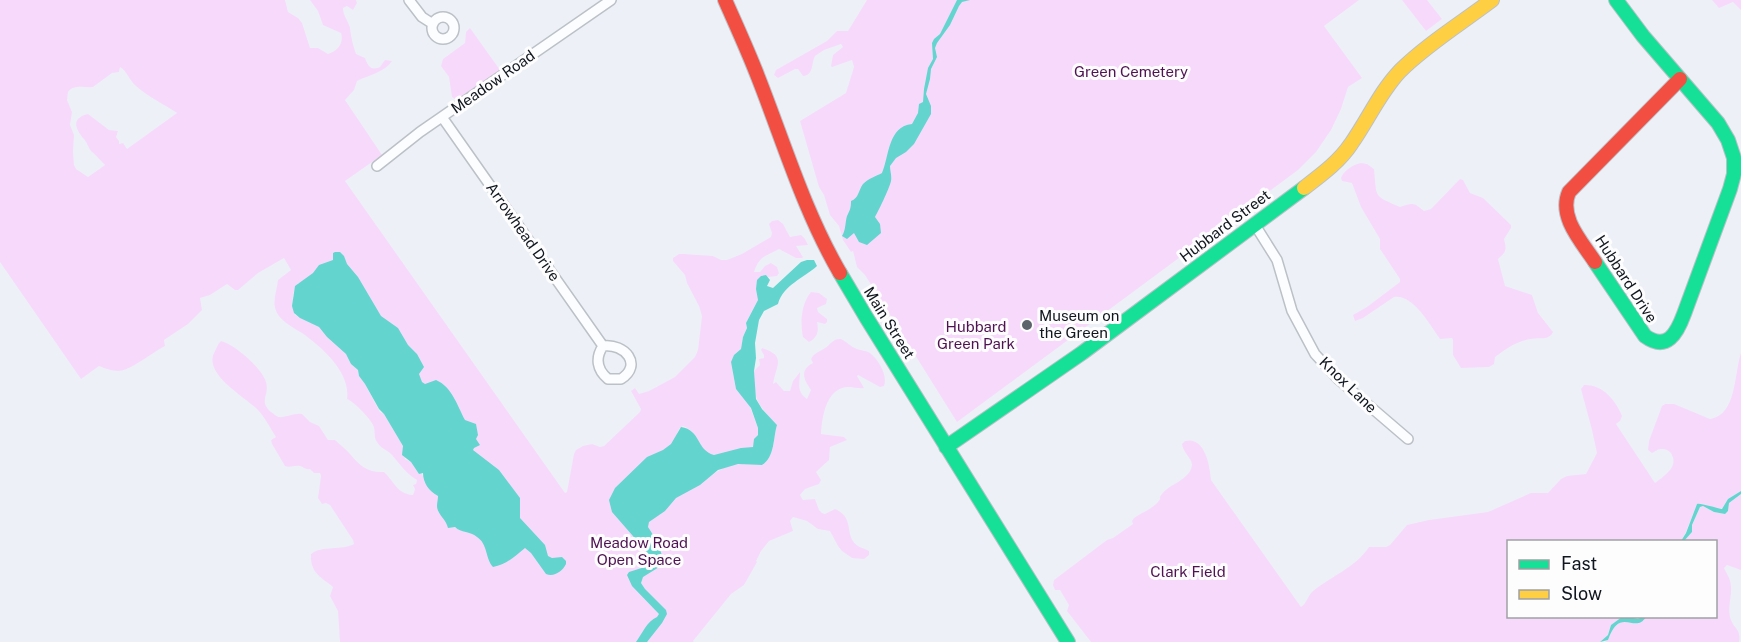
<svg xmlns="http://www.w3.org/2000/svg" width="1741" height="642" viewBox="0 0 1741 642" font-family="'Public Sans',sans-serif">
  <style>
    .green { fill: #f7dafb; fill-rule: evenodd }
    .water { fill: #63d5ce }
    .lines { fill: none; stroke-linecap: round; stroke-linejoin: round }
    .street-casing { stroke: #bcc1c8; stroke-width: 12 }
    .fast-casing { stroke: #bcc1c8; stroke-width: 16 }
    .slow-casing { stroke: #bcc1c8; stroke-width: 16 }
    .jam-casing { stroke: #bcc1c8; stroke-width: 16 }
    .street { stroke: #fcfdfe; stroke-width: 9 }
    .fast { stroke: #16e098; stroke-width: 14 }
    .slow { stroke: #ffcf43; stroke-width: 14 }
    .jam { stroke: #f24e42; stroke-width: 14 }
    .poi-dot { fill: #5d636b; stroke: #fdfdfd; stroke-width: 2 }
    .labels { text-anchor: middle; stroke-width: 6; stroke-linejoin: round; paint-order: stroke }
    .park-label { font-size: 15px; fill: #501253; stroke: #fdfdfd }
    .street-label { font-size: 15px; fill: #10161f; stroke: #fdfdfd }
    .poi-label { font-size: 15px; fill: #10161f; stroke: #fdfdfd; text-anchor: start }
  </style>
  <rect width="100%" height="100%" fill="#edf1f7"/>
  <path class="green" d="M 0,0 L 285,0 L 288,12 L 298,18 L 302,23 L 310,48 L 318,48 L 328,54 C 338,51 344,43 341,33 L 323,25 L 318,11 L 310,0 L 356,0 L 357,3 L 353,10 L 347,6 L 343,8 C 343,16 348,20 350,28 C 351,37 353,46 356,54 L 365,58 C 368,66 371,71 380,67 L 385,60 L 392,61 C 385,72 369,75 357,81 L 354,90 L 345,100 L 382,155 L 345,181 L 565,493 L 567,492 L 574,454 L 576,450 L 583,446 L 592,444 L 600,447 L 604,446 L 640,412 L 641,409 L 631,391 L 635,388 L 639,394 L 649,391 L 675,377 L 695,357 L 698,350 L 702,316 L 699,306 L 687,283 L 685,275 L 673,261 L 673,258 L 679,254 L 684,254 L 713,256 L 721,260 L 727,260 L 742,254 L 771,237 L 772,233 L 769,224 L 772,221 L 778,220 L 783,224 L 790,237 L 801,235 L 805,239 L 808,245 L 796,246 L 803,257 L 802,258 L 796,258 L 779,249 C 765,257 760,255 754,272 L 760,272 L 765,266 L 771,263 L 777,267 L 779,273 L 777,276 L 768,277 L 766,275 L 758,300 L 746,323 L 747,328 L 743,337 L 741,349 L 731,362 L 736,389 L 749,404 L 758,428 L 758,435 C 754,439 755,444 752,448 C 743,449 721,456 713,455 C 708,455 702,448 699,443 C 694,434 694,431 683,426 L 679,429 L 675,439 L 701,483 C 714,474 724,464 741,464 C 748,464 755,465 762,465 C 775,457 773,438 777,425 C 757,403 754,402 754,371 L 760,365 L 759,359 L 764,358 L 764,355 L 761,350 L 762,348 C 787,356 776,365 773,384 L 776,382 L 784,391 L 790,391 L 793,381 L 800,372 C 800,383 796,392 807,399 L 811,390 C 804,380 799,370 813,363 L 811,359 C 814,353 819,352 825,348 C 830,345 833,338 841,339 C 846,341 851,347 857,349 C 861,351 866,350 870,353 C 879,360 888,376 884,386 L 880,387 L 858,375 L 857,376 L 864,388 C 858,389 854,387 849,387 C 826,387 822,417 821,434 L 844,437 L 847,440 L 830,447 L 829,460 L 816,472 L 821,480 L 819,484 L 805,489 L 800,495 L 803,500 L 815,499 L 819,510 L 822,513 L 825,514 L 835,509 C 853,517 846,530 853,541 C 856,547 864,548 869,551 L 869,555 L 864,559 L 852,558 L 842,551 L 838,546 L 830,531 L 818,529 L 807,521 L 793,517 L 790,521 L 793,531 L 769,541 L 761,551 L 756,561 L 757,562 L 744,585 L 731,594 L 693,641 L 694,642 L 340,642 L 338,611 L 330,596 L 333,587 C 320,576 310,573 311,554 C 322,545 341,551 354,544 L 353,540 L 330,505 L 326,503 L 322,504 L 318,498 L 321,476 L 320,473 L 314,473 L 310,469 C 305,470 304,467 300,466 C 294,465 290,468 285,466 L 272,444 L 271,440 L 276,437 C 270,428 265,417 257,409 C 243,396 204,374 214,353 C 217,348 217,345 221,341 C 234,344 262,368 266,382 C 270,395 258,401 271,412 C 273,413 277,417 279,417 C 284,418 294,413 302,414 L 310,422 L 319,426 L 328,440 L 335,440 C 340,445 346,449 350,454 C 360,466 368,473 384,472 C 394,481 397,494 413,495 L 415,489 L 413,485 L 416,484 L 417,480 C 406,474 400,464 391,454 C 387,450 380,448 377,442 C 373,437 376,430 373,425 C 370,418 353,401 347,399 C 351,373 322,347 302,333 C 292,327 278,320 275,308 C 273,300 277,289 278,280 L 291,270 L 284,258 L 258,273 L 238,290 L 235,290 L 227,284 L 210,295 L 200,298 L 202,310 L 188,324 L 164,340 L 165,346 C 153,352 130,371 118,371 C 112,371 104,368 99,366 L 81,379 L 0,262 ZM 120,67 C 127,71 129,80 136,86 C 148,97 164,104 177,113 L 127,149 L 123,143 L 119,144 L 119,141 L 116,137 L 118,131 L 109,130 L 88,114 C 71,118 75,128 83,138 C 87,142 88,147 91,151 C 96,155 100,160 105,165 L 88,177 L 76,169 L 74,165 L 73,152 L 74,135 L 70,125 L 72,112 L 67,100 L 68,92 C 74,84 84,88 93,87 L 112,73 L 119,72 ZM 299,283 L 345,342 L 468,533 L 447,524 L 446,520 C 436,512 439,506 438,496 C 429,491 424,482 422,473 L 419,474 L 411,462 L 405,459 L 403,446 L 384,414 L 380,412 L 365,384 L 359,376 L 358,370 L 351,364 L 347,355 L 327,337 L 319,327 L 295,315 C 292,305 291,290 299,283 Z
    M 867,0 L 1359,0 L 1324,26 L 1362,78 L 1348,87 L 1341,109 L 1331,130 L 1316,152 L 1298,170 L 957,422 L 865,275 L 857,267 L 853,251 L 851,252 L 843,240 L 839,226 L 830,215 L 824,195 L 819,187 L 800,121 L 846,93 L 854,67 L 852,60 L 832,67 L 831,66 L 833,55 L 843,47 L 841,44 L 824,50 L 815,56 C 811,64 814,75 803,76 L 798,69 L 795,69 L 778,78 L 774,75 L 776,70 L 827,41 L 837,31 L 848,31 Z
    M 1402,0 L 1427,0 L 1442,19 L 1426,31 Z
    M 1712,0 L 1741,0 L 1741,10 L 1733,2 L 1719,8 Z
    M 470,28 L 500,70 L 456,100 L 452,97 L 449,77 L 441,66 L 443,59 L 465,43 L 466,32 Z
    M 1361,163 L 1367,164 L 1374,169 C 1377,199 1373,195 1400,207 C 1413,203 1413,202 1424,211 L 1431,209 L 1460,179 L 1463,180 L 1470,193 L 1483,198 L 1511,225 L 1511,228 L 1504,239 C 1507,250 1506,252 1498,259 L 1505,286 L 1532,295 L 1538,313 L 1553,332 C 1549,341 1540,337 1531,339 C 1516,341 1506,349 1495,357 L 1494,364 L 1489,367 L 1461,368 L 1453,355 L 1453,340 L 1452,338 L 1440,339 C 1430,325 1413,294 1394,297 L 1363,318 L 1355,321 L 1353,315 L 1367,307 L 1400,282 L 1400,279 L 1380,249 L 1380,239 L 1361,207 L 1352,183 L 1342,181 L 1341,178 C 1343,171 1354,164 1361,163 Z
    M 811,292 L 819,293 L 827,299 L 826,304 L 817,308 L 818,312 L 827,319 L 827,322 L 825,324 L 817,322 C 819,331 818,337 809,342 L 803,337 C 800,323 801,304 811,292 Z
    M 1741,353 L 1741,491 L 1728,499 L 1724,508 C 1713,510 1706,503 1697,504 L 1686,532 L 1681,541 L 1508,542 L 1508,616 L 1625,617 L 1611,625 L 1608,635 L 1600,642 L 1091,642 L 1067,611 L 1069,605 L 1060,590 L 1055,590 L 1053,585 L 1054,580 L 1107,540 L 1113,538 L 1133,524 L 1132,521 L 1134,518 C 1141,513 1152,509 1158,502 C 1163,496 1157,500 1162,494 C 1169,484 1190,480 1192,465 C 1192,458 1183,453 1182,444 L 1185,441 C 1205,436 1210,466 1211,480 L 1301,607 C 1307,603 1307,597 1312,592 C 1331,576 1355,568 1369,547 L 1386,547 L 1390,545 L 1407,525 L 1429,520 L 1488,512 L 1531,493 L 1548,493 L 1561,479 L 1567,476 L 1586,474 L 1597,453 L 1592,430 L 1581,389 L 1584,385 C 1602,384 1616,400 1622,416 L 1620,421 L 1616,424 L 1655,483 C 1660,479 1666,475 1670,470 C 1677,462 1673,448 1661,449 C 1657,449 1655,452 1652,453 L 1648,450 L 1649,441 L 1662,406 L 1665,404 L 1674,404 L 1710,419 C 1737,415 1734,373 1741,353 Z
    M 1741,494 L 1741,570 L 1727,565 L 1724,568 C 1726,572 1729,577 1730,581 C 1734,593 1726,607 1731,620 C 1735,630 1741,629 1739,642 L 1605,642 L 1608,640 L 1612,629 L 1622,621 C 1632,623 1640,626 1646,617 L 1716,616 L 1716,542 L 1684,541 L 1692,532 L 1692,525 L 1700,507 L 1703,506 L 1714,512 L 1725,514 L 1728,511 L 1729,503 Z"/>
  <path class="water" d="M 957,0 L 970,0 L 962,2 L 959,6 L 950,25 L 937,43 L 935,48 L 937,57 L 931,69 L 930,79 L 926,94 L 931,106 L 931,114 L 914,144 L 906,152 L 896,158 L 890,166 C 890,171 892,176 891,181 C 890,187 878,212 875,217 L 880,224 L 881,233 L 867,245 L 859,242 L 854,233 L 847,239 L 842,236 C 846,229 845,223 847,216 C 850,210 851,208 851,201 C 859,198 858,191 863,184 C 868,179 876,176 882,173 C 889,157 888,126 912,124 L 918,113 L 919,104 L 923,102 L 924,89 L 928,68 L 933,59 L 932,43 L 934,39 L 940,34 Z
    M 335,252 L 340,252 L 344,256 L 347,264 L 358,277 L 381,316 L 398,328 L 408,345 L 417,354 L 424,367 L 419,374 L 422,382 L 425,384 L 436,380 C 452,387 457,405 465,420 L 476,424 L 478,435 L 476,439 L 480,445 L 474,448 L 473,450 L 499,470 L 520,498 L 520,518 L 545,545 L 548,556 L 552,558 L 562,557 L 566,561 L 566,564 C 562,572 554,577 546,574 L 531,553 L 525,548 C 515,556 506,565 493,567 C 485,558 488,544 477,537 C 470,531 461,533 455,527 L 448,528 C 446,519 437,514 437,506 C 437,503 438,499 438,496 C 429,491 423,483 423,473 L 419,474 L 411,462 L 402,455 L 403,446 L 384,414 L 379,409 L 365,384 L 359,376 L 358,370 L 351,364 L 346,354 L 327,337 L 319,327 L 300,318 L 294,313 L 292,306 L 295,286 L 313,273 L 319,265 L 333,260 L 333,253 Z
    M 807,260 L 814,260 L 817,266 C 804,278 783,285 778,304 L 764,311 L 759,320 L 755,343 L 756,358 L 754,371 L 756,399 L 762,409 L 777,425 C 773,438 775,457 762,465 L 738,464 L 718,470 L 700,485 L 676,498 L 665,511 L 649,522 L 648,527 C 655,537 662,551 664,564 L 643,577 L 641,583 L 645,589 L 666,610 L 667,614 L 662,623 L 647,642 L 636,642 C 642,634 647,621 657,617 L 659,614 L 632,586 L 627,575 L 629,572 L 648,566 L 651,558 L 646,551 L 612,512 L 609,500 L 615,488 L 647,457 L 663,450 L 671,444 L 681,427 C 701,430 696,450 714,455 L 741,448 L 753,447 L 754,439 L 758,435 L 758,428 L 751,408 L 736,389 L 731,362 L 734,355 L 741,349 L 743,337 L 747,328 L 746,323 L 758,300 L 756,289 L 757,280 L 761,276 L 766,275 L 770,280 L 767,286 L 773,288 L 801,262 Z
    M 1741,491 L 1741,494 L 1729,503 L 1728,511 L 1725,514 L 1714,512 L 1703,506 L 1700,507 L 1692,525 L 1692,532 L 1684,541 L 1681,541 L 1686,533 L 1697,504 C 1701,503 1715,508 1722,509 L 1728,499 Z
    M 1622,617 L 1628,617 L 1638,619 L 1642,617 L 1646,617 C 1635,635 1620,605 1608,640 L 1600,642 L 1608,635 L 1611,625 Z"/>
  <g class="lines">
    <defs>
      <path id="street" d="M 409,0 L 422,17 L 433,24
        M432 28a11 11 0 1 1 22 0a11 11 0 1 1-22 0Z
        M 442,117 L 603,346
        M 377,166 L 420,132 L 611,0
        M 1255,225 L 1277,260 L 1292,311 L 1315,354 L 1338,379 L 1408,439
        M 603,346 C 625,343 643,365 621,379 L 608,379 C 597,370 595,358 603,346 Z"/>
      <path id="fast" d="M 1595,262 L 1645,336 C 1667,352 1677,333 1684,314 L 1730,189 L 1734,174 L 1734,158 L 1728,140 L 1718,123 L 1643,36 L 1616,0
        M 840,273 L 866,317 L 1068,642
        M 946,447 L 1082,353 L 1304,188"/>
      <path id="slow" d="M 1304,188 C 1321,175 1339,162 1351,144 C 1368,120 1380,92 1400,71 C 1426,45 1463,22 1492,0"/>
      <path id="jam" d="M 725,0 C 736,25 748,51 758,77 C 784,143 804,211 840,273
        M 1595,262 C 1582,242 1558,217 1569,192 L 1680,79"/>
    </defs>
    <use href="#street" class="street-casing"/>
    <use href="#fast" class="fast-casing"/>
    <use href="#slow" class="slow-casing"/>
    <use href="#jam" class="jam-casing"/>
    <use href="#street" class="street"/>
    <use href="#fast" class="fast"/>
    <use href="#slow" class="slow"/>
    <use href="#jam" class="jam"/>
  </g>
  <circle class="poi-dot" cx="1027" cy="325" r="6"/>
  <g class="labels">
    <g class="park-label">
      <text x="1131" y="77">Green Cemetery</text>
      <text x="976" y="332">Hubbard<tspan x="976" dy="17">Green Park</tspan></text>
      <text x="639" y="548">Meadow Road<tspan x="639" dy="17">Open Space</tspan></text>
      <text x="1188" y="577">Clark Field</text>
    </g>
    <g class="street-label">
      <text transform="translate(493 82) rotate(-35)" y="5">Meadow Road</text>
      <text transform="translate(1225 226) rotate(-37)" y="5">Hubbard Street</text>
      <text transform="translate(523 232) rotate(55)" y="5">Arrowhead Drive</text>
      <text transform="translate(1626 279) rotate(57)" y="5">Hubbard Drive</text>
      <text transform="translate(889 323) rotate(58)" y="5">Main Street</text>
      <text transform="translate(1348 385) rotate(44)" y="5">Knox Lane</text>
    </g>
    <g class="poi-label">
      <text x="1039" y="321">Museum on<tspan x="1039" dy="17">the Green</tspan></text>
    </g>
  </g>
  <rect x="1507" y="540" width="210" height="78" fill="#fdfdfd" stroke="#9ea1a4" stroke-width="1.5"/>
  <rect x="1519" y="560" width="30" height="9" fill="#16e098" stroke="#9ea1a4" stroke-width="1.5"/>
  <text x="1561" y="570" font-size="18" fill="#10161f">Fast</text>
  <rect x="1519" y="590" width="30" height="9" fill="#ffcf43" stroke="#9ea1a4" stroke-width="1.5"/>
  <text x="1561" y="600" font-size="18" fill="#10161f">Slow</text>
</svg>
